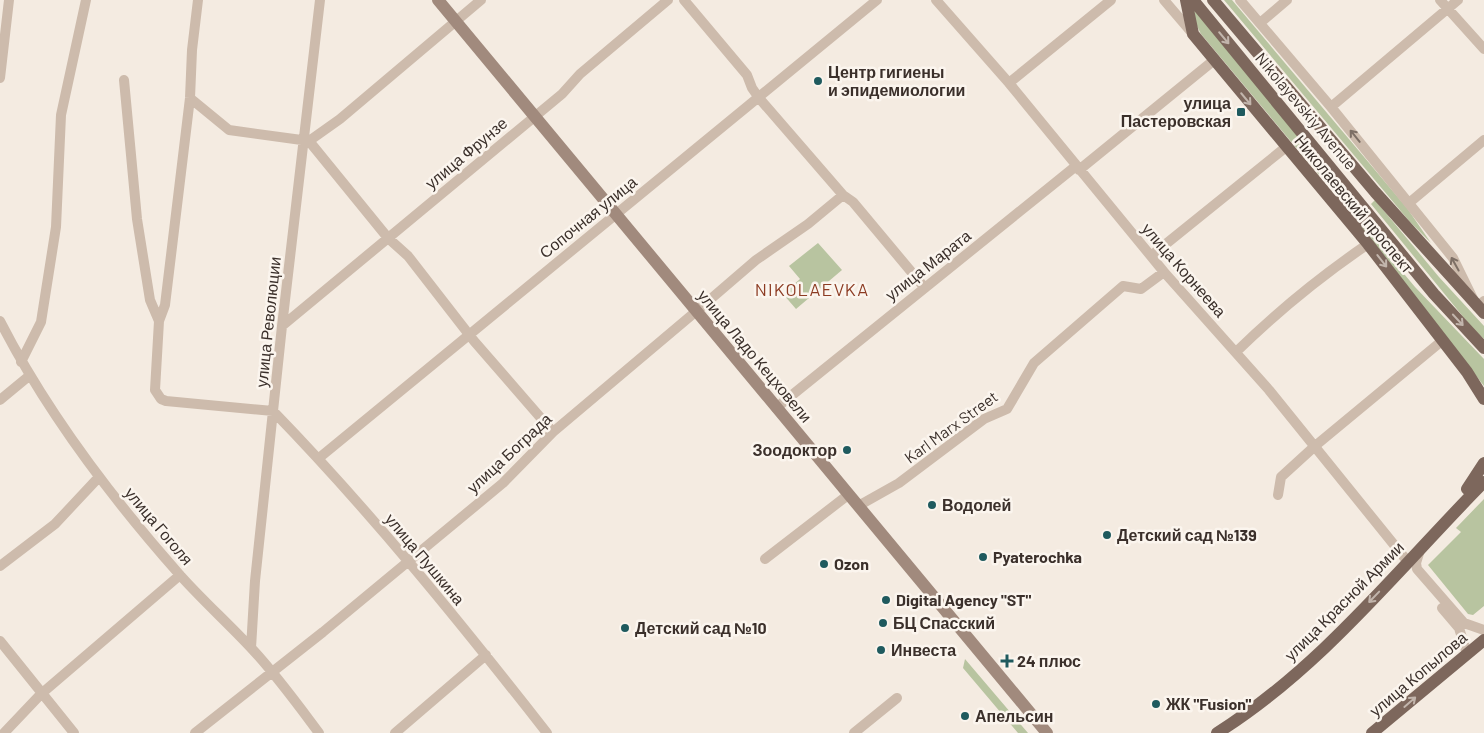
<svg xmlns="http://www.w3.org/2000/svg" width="1484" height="733" viewBox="0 0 1484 733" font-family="Barlow,sans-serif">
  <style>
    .green { fill: #b8c4a0 }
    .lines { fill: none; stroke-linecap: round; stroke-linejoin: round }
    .minor { stroke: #cdbbac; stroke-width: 10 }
    .secondary { stroke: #a18a7d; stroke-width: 12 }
    .primary { stroke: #7d675c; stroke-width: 12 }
    .oneway { stroke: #c2b5ac }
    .oneway2 { stroke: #7d6f65 }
    .poi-dot { fill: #1f5a5e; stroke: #fbf5ee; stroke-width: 2 }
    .labels { text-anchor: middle; stroke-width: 5; stroke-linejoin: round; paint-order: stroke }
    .poi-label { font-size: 16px; font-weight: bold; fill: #3b302b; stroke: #fbf5ee; text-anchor: start }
    .street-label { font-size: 16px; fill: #3b302b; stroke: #fbf5ee }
    .neighbourhood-label { font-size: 18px; letter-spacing: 1px; fill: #8c3b22; stroke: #fbf5ee }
  </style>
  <rect width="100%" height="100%" fill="#f4ebe1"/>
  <path class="green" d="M 1224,0 L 1232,0 L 1407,208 L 1431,243 L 1410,222 Z
    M 1194,9 L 1353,204 L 1319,175 L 1201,34 L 1194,20 Z
    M 1375,200 L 1439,277 L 1484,326 L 1484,339 L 1474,330 L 1371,204 Z
    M 1353,217 L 1365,227 L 1415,287 L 1484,359 L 1484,386 Z
    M 818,243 L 842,270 L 796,309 L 783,294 L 800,279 L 789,266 Z
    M 1484,499 L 1484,606 L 1473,615 L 1468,614 L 1428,565 L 1461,532 L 1456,528 Z
    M 965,659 L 1028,733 L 1018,733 L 963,668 Z"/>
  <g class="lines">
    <path class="minor" d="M 198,0 L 192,50 L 190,98 L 165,305 L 159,321 L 155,390 L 161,399 L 166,401 L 273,411 C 371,512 460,622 547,733
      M 684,0 L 747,75 L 752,88 L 759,98 L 843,195 L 853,202 L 924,287
      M 936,0 L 1009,83 L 1164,272 L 1269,390 L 1408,562
      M 1164,0 L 1193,34
      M 1240,0 L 1331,107 L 1453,258 L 1477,307 L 1484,301
      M 1440,0 L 1484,49
      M 1260,23 L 1287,0
      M 0,78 L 9,0
      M 124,80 L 137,219 L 150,300 L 159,321
      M 1009,83 L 1111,0
      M 190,98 L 229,130 L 309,141 L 340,119 L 481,0
      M 1331,107 L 1458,0
      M 309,141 L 388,238 L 408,256 L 474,341 L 553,432
      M 1409,203 L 1484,140
      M 1151,256 L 1286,147
      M 0,321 C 47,413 110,496 179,574 C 202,600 229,624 253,650 C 277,676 298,705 319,733
      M 282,326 L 562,94 L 580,74 L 668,0
      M 1236,352 C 1279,310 1318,278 1368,244
      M 21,362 L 41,322 L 56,227 L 61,115 L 86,0
      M 0,400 L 29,376
      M 776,408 L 1076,166 L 1079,170 L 1213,61
      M 319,458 L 877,0
      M 1278,495 L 1281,477 L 1315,446 L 1443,340
      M 858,506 L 899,483 L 984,419 L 1007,409 L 1034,363 L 1123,286 L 1141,289 L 1164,272
      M 1420,550 L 1416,563 L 1417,569 L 1464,623 L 1484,630
      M 765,559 L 848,495
      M 0,566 L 55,524 L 99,477
      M 1442,608 L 1459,628 L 1467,654
      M 0,641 L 74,733
      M 251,648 L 255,581 L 282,326 L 320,0
      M 4,733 L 41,694 L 180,575
      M 195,733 L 323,632 L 503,483 L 553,432 L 706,303 L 756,260 L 808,224 L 843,195
      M 395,733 L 486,655
      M 854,733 L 897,698"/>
    <path class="secondary" d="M 438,0 L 1047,733"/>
    <path class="primary" d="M 1186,0 L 1193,34 L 1368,244 L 1467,372 L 1484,399
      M 1193,0 L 1434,294 L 1484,348
      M 1213,0 L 1375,192 L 1484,313
      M 1340,201 L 1376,231
      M 1467,489 L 1484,463
      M 1217,733 C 1321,668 1399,568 1484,482
      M 1372,733 L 1484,640"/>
  </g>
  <defs><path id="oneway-shaft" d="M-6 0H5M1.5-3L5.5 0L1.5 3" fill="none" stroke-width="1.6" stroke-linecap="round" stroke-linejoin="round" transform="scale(1.25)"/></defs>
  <g class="oneway">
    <use href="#oneway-shaft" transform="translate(1224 38) rotate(50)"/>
    <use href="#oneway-shaft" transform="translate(1246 99) rotate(50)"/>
    <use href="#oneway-shaft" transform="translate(1382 261) rotate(52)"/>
    <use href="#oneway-shaft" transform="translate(1458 320) rotate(47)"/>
    <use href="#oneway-shaft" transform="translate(1374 597) rotate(134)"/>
    <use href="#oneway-shaft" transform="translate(1410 702) rotate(-41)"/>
  </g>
  <g class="oneway2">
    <use href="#oneway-shaft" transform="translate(1355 136) rotate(-129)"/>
    <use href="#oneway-shaft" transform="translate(1455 264) rotate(-119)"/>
  </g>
  <g class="poi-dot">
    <circle cx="818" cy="81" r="5"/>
    <rect x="1236" y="107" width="10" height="10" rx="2.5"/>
    <circle cx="847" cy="450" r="5"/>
    <circle cx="932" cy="505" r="5"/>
    <circle cx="1107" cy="535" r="5"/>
    <circle cx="983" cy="557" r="5"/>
    <circle cx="824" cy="564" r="5"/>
    <circle cx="886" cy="600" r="5"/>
    <circle cx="883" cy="623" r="5"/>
    <circle cx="625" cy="628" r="5"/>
    <circle cx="881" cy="650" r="5"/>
    <path d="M1004.5 653.5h5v5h5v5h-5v5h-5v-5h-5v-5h5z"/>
    <circle cx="1156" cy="704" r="5"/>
    <circle cx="965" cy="716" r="5"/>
  </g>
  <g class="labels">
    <g class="poi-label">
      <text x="828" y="78">Центр гигиены<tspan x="828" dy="18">и эпидемиологии</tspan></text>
      <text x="1231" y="109" text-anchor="end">улица<tspan x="1231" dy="18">Пастеровская</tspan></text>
      <text x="837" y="456" text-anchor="end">Зоодоктор</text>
      <text x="942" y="511">Водолей</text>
      <text x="1117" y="541">Детский сад №139</text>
      <text x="993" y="563">Pyaterochka</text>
      <text x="834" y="570">Ozon</text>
      <text x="896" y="606">Digital Agency "ST"</text>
      <text x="893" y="629">БЦ Спасский</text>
      <text x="635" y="634">Детский сад №10</text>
      <text x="891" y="656">Инвеста</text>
      <text x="1017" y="667">24 плюс</text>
      <text x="1166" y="710">ЖК "Fusion"</text>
      <text x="975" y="722">Апельсин</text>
    </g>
    <g class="street-label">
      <text transform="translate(1306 111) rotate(50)" y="6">Nikolayevskiy Avenue</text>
      <text transform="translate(466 153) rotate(-40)" y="6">улица Фрунзе</text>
      <text transform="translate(1354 204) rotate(50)" y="6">Николаевский проспект</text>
      <text transform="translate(588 217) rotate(-39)" y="6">Сопочная улица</text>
      <text transform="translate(928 265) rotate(-38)" y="6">улица Марата</text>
      <text transform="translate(1184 270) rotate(49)" y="6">улица Корнеева</text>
      <text transform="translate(268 322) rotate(-84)" y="6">улица Революции</text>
      <text transform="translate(755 356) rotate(50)" y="6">улица Ладо Кецховели</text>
      <text transform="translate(951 427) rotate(-36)" y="6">Karl Marx Street</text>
      <text transform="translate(509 453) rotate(-43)" y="6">улица Бограда</text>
      <text transform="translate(159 526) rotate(50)" y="6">улица Гоголя</text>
      <text transform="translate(425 559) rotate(50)" y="6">улица Пушкина</text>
      <text transform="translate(1344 601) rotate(-45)" y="6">улица Красной Армии</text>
      <text transform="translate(1418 674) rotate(-40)" y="6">улица Копылова</text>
    </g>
    <g class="neighbourhood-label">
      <text x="812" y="296">NIKOLAEVKA</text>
    </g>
  </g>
</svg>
